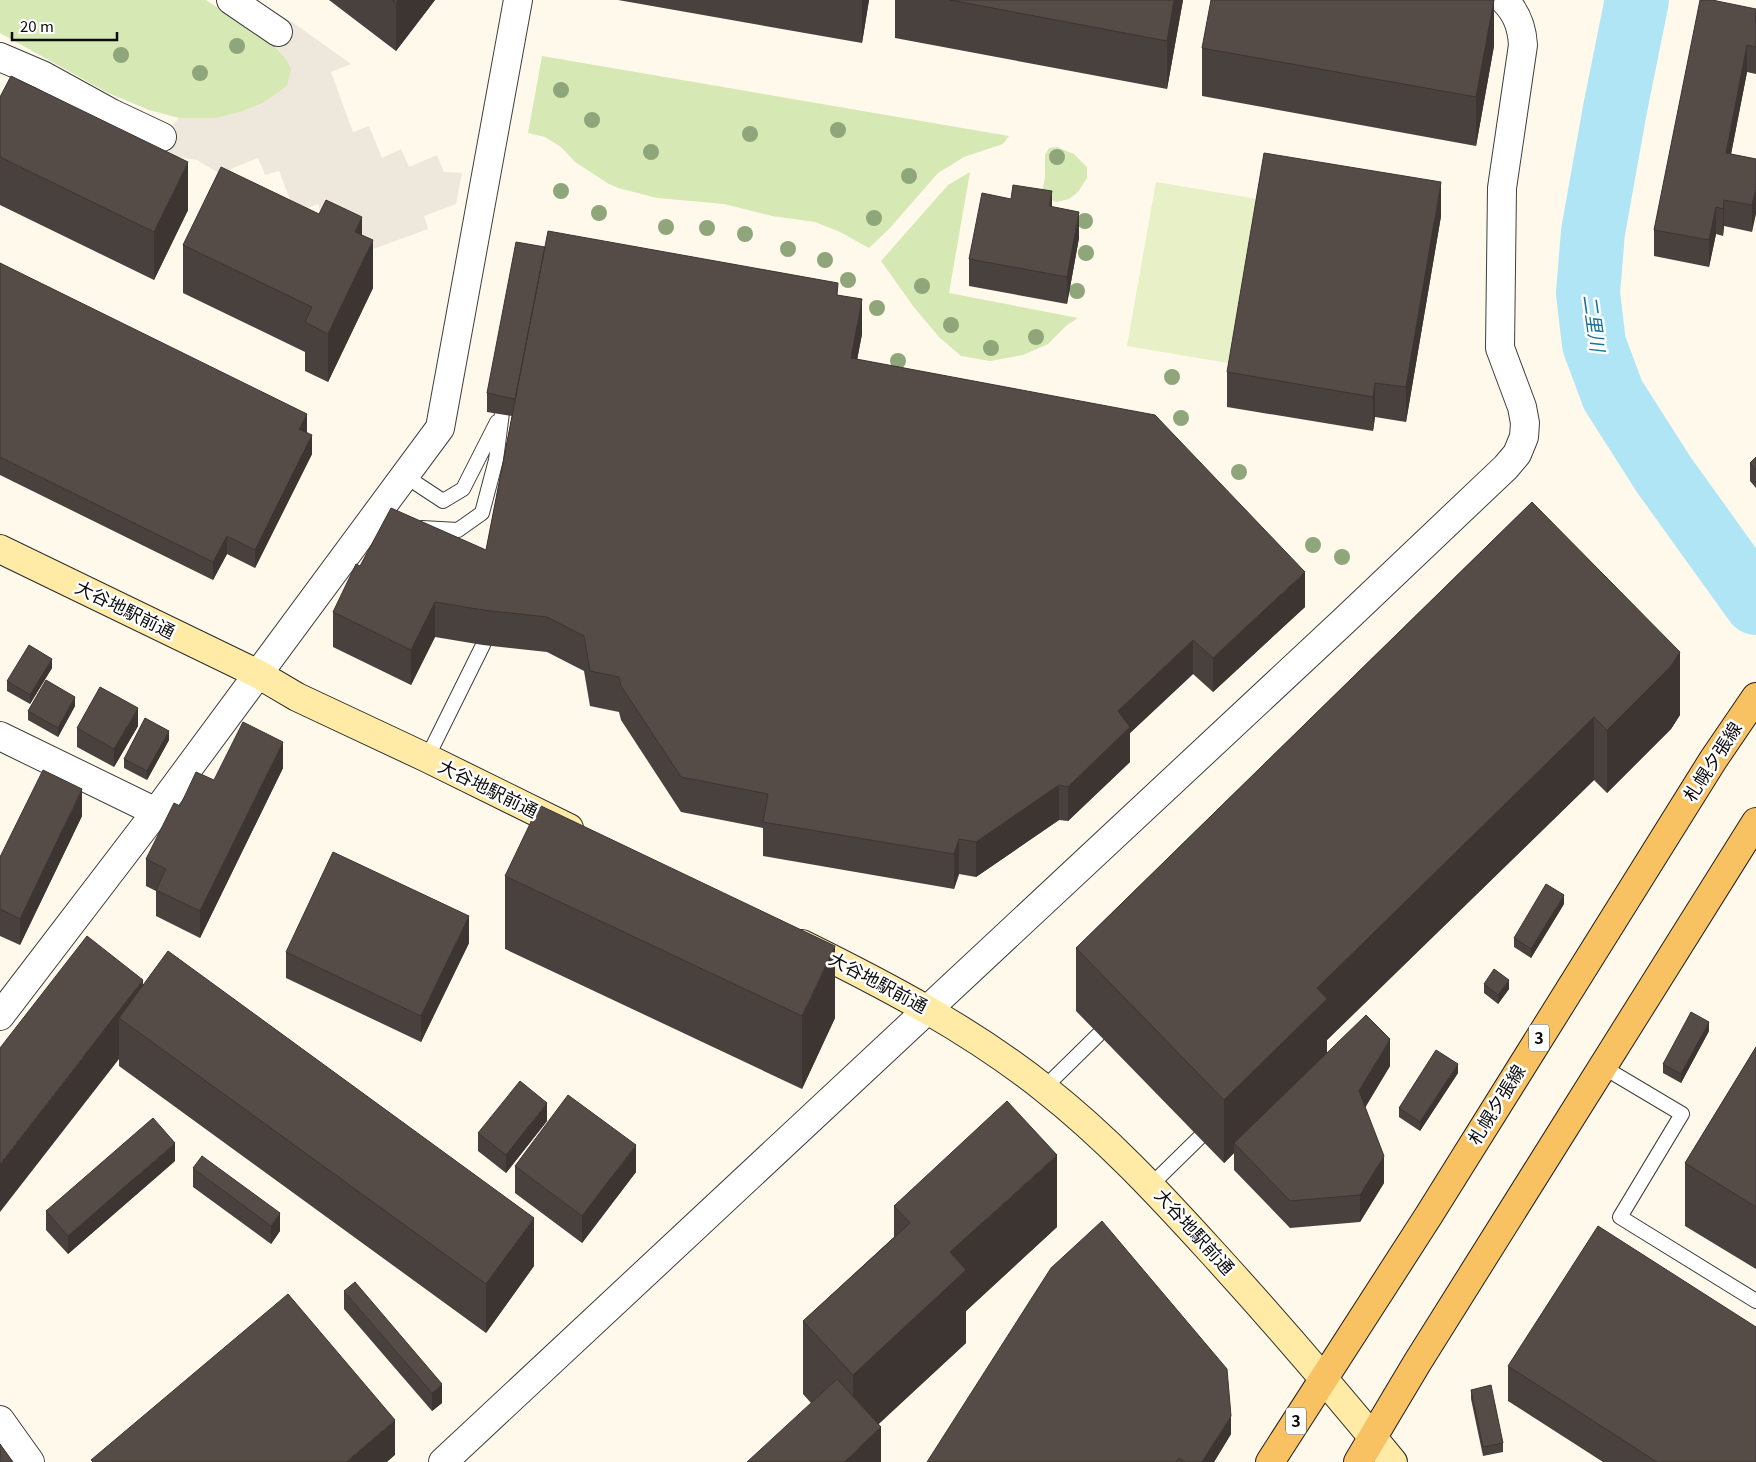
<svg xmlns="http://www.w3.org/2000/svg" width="1756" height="1462" viewBox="0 0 1756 1462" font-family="Georgia,'Noto Sans JP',serif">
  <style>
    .green { fill: #d6e9b5 }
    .pitch { fill: #e7f0c7 }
    .plaza { fill: #eee7db }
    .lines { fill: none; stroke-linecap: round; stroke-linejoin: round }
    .river { stroke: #b0e5f6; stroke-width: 64 }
    .lane-casing { stroke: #3f3f3f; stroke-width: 16 }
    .street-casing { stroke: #3f3f3f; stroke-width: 30 }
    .secondary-casing { stroke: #2e2e2e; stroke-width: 30 }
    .primary-casing { stroke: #1d1d1d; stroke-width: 30 }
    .lane { stroke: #fff; stroke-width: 14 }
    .street { stroke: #fff; stroke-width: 28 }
    .secondary { stroke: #ffeaa6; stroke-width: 28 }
    .primary { stroke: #f8c162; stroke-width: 28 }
    .tree { fill: #8fa67a }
    .wall { fill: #49413e }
    .shaded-wall { fill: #3c3532 }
    .building { fill: #554c48; stroke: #3c3532 }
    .labels { text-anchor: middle; stroke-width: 5; stroke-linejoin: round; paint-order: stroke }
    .shield { fill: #fff; stroke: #555; stroke-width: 1 }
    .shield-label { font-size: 16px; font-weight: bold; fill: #0c0c0c }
    .street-label { font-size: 18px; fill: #0c0c0c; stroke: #fff }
    .water-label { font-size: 19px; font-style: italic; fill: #16739d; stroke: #fff }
  </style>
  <rect width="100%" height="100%" fill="#fff9eb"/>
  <path class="green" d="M 0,0 L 206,0 L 270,42 L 285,57 L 292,69 L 291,83 L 266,102 L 241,112 L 217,118 L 179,118 L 149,110 L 108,93 L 0,33 Z
    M 542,56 L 1009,136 L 1003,144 L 964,157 L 938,173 L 889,229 L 869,248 L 840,232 L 815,222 L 772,216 L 724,204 L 657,198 L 618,188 L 609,184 L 575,162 L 561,147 L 545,137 L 528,133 Z
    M 1057,147 L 1074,154 L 1087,167 L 1087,178 L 1078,192 L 1069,199 L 1057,202 L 1041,197 L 1045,178 L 1045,155 L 1049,148 Z
    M 970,172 L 949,293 L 1078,318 L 1067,325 L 1048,344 L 1023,355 L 990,361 L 961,356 L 939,337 L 913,306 L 881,261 L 948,185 Z"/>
  <path class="pitch" d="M 1156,182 L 1257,199 L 1228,363 L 1127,346 Z"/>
  <path class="plaza" d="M 288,19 L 351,64 L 331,72 L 353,132 L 369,126 L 382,158 L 401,149 L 409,167 L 437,155 L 444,172 L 462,173 L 456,204 L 424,216 L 428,229 L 357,255 L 323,217 L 318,204 L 295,213 L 279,171 L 265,175 L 258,158 L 233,168 L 222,175 L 197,160 L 149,152 L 179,118 L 215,118 L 241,112 L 263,103 L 287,86 L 291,69 L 285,57 L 270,42 Z"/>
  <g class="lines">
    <path class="river" d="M 1637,0 L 1615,109 L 1593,232 L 1588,293 L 1594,344 L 1613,395 L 1664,475 L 1756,603"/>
    <defs>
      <path id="lane" d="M 405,476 L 443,501 L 463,489 L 497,422
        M 422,528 L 458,530 L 482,513 L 496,460 L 504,397
        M 427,758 L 483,645
        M 1603,1067 L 1682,1114 L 1620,1217 L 1756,1301
        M 1044,1088 L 1098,1035
        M 1151,1185 L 1199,1138"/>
      <path id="street" d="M 231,0 L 278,32
        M 0,57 L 42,75 L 111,113 L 162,137
        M 0,736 L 156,812
        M 0,1016 L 156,812 L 440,428 L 518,0
        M 0,1420 L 30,1462
        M 443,1462 L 1346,619 L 1506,467 L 1517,454 L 1524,437 L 1525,423 L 1522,407 L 1500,348 L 1502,188 L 1523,45 C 1522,27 1517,13 1504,0"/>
      <path id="secondary" d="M 0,549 L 258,674 L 297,697 L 427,758 L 569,828
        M 802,944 C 887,986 971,1030 1045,1089 C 1106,1137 1158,1193 1210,1250 C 1273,1319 1334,1390 1393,1462"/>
      <path id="primary" d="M 1270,1462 L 1429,1215 L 1713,760 L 1756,697
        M 1358,1462 L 1417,1363 L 1756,822"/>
    </defs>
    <use href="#lane" class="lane-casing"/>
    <use href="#street" class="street-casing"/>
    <use href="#secondary" class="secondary-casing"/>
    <use href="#primary" class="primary-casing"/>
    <use href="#lane" class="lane"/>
    <use href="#street" class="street"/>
    <use href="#secondary" class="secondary"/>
    <use href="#primary" class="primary"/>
  </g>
  <g class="tree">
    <circle cx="237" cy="46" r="8"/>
    <circle cx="121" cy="55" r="8"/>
    <circle cx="200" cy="73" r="8"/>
    <circle cx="561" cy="90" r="8"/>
    <circle cx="592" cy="120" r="8"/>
    <circle cx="838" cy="130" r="8"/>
    <circle cx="750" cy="134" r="8"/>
    <circle cx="651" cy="152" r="8"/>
    <circle cx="1057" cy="157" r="8"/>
    <circle cx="909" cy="176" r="8"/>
    <circle cx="561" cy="191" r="8"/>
    <circle cx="599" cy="213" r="8"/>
    <circle cx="874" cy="218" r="8"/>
    <circle cx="1085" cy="221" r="8"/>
    <circle cx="666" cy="227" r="8"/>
    <circle cx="707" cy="228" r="8"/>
    <circle cx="745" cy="234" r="8"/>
    <circle cx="788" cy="249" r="8"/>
    <circle cx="1086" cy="253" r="8"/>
    <circle cx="825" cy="260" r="8"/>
    <circle cx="848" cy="280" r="8"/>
    <circle cx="922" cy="286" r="8"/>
    <circle cx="1077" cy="291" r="8"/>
    <circle cx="877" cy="308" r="8"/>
    <circle cx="951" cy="325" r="8"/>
    <circle cx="1036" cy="337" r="8"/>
    <circle cx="991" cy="348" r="8"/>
    <circle cx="898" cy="361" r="8"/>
    <circle cx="1172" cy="377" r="8"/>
    <circle cx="1181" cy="418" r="8"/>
    <circle cx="1239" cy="472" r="8"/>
    <circle cx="1313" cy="545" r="8"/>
    <circle cx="1342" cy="557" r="8"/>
  </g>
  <path class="wall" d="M 329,0 L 435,0 L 396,51 Z
    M 618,0 L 869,0 L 862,43 Z
    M 895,0 L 1183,0 L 1167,89 L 895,38 Z
    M 1494,0 L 1494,46 L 1476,146 L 1202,96 L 1202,48 Z
    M 1756,9 L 1756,74 L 1747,72 L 1731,154 L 1756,159 L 1752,232 L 1724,226 L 1723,236 L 1716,234 L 1709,267 L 1654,256 L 1654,230 Z
    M 0,97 L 188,210 L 154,280 L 0,205 Z
    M 1052,207 L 1079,238 L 1067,304 L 969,286 L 969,259 Z
    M 1441,216 L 1406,422 L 1375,417 L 1373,431 L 1227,407 L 1227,372 Z
    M 362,235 L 373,288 L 328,382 L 305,371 L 305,352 L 183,293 L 183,245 Z
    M 545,247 L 838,295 L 862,334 L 857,359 L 1305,607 L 1213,692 L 1193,674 L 1130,733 L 1130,762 L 1068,821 L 1059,820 L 976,877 L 959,874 L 954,889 L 763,856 L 763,828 L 681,812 L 621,720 L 619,712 L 590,706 L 584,671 L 547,652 L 483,645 L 435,637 L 411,685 L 333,647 L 333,612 L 360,566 L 486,550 L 512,416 L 487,412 L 487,393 Z
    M 0,263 L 307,432 L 312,454 L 255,568 L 227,554 L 213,580 L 0,475 Z
    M 1756,457 L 1756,488 L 1750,481 L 1750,463 Z
    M 1532,502 L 1680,715 L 1671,729 L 1607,793 L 1594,780 L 1327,1040 L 1327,1052 L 1390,1066 L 1365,1107 L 1384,1183 L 1360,1222 L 1290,1228 L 1234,1170 L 1234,1153 L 1224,1163 L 1076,1011 L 1076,948 Z
    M 52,668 L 30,704 L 7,691 L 7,681 Z
    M 75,706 L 58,737 L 28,720 L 28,711 Z
    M 138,726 L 114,767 L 77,747 L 77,728 Z
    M 169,740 L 147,780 L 124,768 L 124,759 Z
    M 283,768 L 200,938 L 156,916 L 156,891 L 146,886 L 146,859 L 180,806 L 214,780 Z
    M 82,816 L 20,945 L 0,936 L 0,857 Z
    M 505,876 L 835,1018 L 802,1089 L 505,949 Z
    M 1564,904 L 1531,958 L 1514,947 L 1514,938 Z
    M 469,943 L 421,1042 L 286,978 L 286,952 Z
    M 1484,984 L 1509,989 L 1498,1004 L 1484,993 Z
    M 143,986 L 534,1266 L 486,1333 L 119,1066 L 119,1059 L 0,1048 Z
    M 1709,1031 L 1681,1083 L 1663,1073 L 1663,1064 Z
    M 1756,1047 L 1756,1269 L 1685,1226 L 1685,1163 Z
    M 1458,1073 L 1420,1131 L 1399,1117 L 1399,1108 Z
    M 547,1121 L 506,1173 L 478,1151 L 478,1133 Z
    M 175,1161 L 68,1254 L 46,1230 L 46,1211 Z
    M 515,1166 L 636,1172 L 582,1243 L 515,1193 Z
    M 193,1168 L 280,1231 L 271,1244 L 193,1187 Z
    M 894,1206 L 1057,1227 L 966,1311 L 966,1343 L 878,1424 L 881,1462 L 811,1403 L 803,1394 L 803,1321 L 894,1237 Z
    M 344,1291 L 442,1403 L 432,1411 L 344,1309 Z
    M 1508,1366 L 1756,1462 L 1603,1462 L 1508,1401 Z
    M 1471,1390 L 1503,1443 L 1503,1452 L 1483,1456 L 1471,1399 Z
    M 1231,1434 L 1214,1462 L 927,1462 Z"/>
  <path class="shaded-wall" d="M 398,0 L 435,0 L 396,51 L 396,3 Z
    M 862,0 L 869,0 L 862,43 Z
    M 1174,0 L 1183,0 L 1167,89 L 1167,41 Z
    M 1494,0 L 1494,46 L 1476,146 L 1476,97 Z
    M 1747,45 L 1747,72 L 1726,180 L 1726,153 Z
    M 188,162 L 188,210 L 154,280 L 154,232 Z
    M 1441,182 L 1441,216 L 1406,422 L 1406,387 Z
    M 1756,188 L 1756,214 L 1752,232 L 1752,205 Z
    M 1052,191 L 1052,218 L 1049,206 Z
    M 1724,200 L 1724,226 L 1723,236 L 1723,209 Z
    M 1716,207 L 1716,234 L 1709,267 L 1709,240 Z
    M 1079,212 L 1079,238 L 1067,304 L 1067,277 Z
    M 362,217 L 362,263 L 373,240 L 373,288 L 328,382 L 328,334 L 355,232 Z
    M 862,299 L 862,334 L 851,393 L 851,358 Z
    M 1375,383 L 1375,417 L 1373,431 L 1373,397 Z
    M 307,414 L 307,432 L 299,447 L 299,429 Z
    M 312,435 L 312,454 L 255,568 L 255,550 Z
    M 227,536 L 227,554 L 213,580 L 213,562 Z
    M 1305,572 L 1305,607 L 1213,692 L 1213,658 Z
    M 435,602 L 435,637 L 411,685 L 411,650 Z
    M 1193,640 L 1193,674 L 1130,733 L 1130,762 L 1068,821 L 1068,787 L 1118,711 Z
    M 1680,652 L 1680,715 L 1671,729 L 1607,793 L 1607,730 Z
    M 52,659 L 52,668 L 30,704 L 30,695 Z
    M 75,697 L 75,706 L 58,737 L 58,728 Z
    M 138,708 L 138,726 L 114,767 L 114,749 Z
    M 1594,717 L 1594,780 L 1327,1040 L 1327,1061 L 1234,1143 L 1234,1153 L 1224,1163 L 1224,1100 L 1317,988 Z
    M 169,731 L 169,740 L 147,780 L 147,771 Z
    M 283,742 L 283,768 L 200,938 L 200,911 Z
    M 1059,785 L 1059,820 L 976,877 L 976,842 Z
    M 82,789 L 82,816 L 20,945 L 20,919 Z
    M 959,839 L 959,874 L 954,889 L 954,854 Z
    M 1564,895 L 1564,904 L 1531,958 L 1531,949 Z
    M 469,916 L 469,943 L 421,1042 L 421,1016 Z
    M 835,946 L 835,1018 L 802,1089 L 802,1016 Z
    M 143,980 L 143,1028 L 119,1018 L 119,1059 L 0,1212 L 0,1164 Z
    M 1509,980 L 1509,989 L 1498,1004 L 1498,995 Z
    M 1709,1022 L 1709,1031 L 1681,1083 L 1681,1074 Z
    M 1390,1039 L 1390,1066 L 1359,1118 L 1359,1091 Z
    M 1458,1064 L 1458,1073 L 1420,1131 L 1420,1122 Z
    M 547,1103 L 547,1121 L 506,1173 L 506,1155 Z
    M 175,1143 L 175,1161 L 68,1254 L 68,1236 Z
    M 636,1145 L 636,1172 L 582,1243 L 582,1216 Z
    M 1057,1155 L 1057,1227 L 966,1311 L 966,1343 L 853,1448 L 853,1375 L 950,1252 Z
    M 1384,1156 L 1384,1183 L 1360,1222 L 1360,1195 Z
    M 280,1213 L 280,1231 L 271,1244 L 271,1226 Z
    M 534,1218 L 534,1266 L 486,1333 L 486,1284 Z
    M 442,1384 L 442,1403 L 432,1411 L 432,1393 Z
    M 1231,1416 L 1231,1434 L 1214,1462 L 1202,1462 Z
    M 395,1420 L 395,1455 L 387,1462 L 346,1462 Z
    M 881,1427 L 881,1462 L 844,1462 Z"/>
  <path class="building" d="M 392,0 L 398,0 L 396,3 Z
    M 950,0 L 1174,0 L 1167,41 Z
    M 1211,0 L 1494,0 L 1476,97 L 1202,48 Z
    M 1700,0 L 1712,0 L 1756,9 L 1755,21 L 1756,22 L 1756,47 L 1747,45 L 1726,153 L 1756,159 L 1756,188 L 1752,205 L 1724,200 L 1723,209 L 1716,207 L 1709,240 L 1654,230 Z
    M 11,76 L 188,162 L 154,232 L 0,157 L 0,97 Z
    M 1264,153 L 1441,182 L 1406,387 L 1375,383 L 1373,397 L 1227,372 Z
    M 221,167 L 319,214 L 326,200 L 362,217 L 355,232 L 373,240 L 328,334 L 305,322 L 312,307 L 183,245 Z
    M 1013,185 L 1052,191 L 1049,206 L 1079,212 L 1067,277 L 969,259 L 982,193 L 1011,199 Z
    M 548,231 L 838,283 L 837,295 L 862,299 L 851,358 L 1155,415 L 1305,572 L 1213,658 L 1193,640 L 1118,711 L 1130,727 L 1068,787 L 1059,785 L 976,842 L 959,839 L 954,854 L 763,822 L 768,794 L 681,777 L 621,686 L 619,677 L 590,671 L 584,636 L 547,617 L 483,610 L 435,602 L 411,650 L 333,612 L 356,564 L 360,566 L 391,508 L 486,550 Z
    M 516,242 L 545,247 L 515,399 L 487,393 Z
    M 0,263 L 307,414 L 299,429 L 312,435 L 255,550 L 227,536 L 213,562 L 0,457 Z
    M 1756,457 L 1756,470 L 1750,463 Z
    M 1532,502 L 1680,652 L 1671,666 L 1607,730 L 1594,717 L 1317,988 L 1327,999 L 1224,1100 L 1076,948 Z
    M 29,645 L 52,659 L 30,695 L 7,681 Z
    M 46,680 L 75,697 L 58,728 L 28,711 Z
    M 100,687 L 138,708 L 114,749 L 77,728 Z
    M 145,718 L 169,731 L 147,771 L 124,759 Z
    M 243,722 L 283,742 L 200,911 L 156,890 L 166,869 L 146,859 L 174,803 L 180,806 L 196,772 L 214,780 Z
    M 43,770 L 82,789 L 20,919 L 0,909 L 0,857 Z
    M 539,805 L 835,946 L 802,1016 L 505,876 Z
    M 333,852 L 469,916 L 421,1016 L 286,952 Z
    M 1546,884 L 1564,895 L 1531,949 L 1514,938 Z
    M 87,936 L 143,980 L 0,1164 L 0,1048 Z
    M 168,951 L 534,1218 L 486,1284 L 119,1018 Z
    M 1494,969 L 1509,980 L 1498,995 L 1484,984 Z
    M 1691,1012 L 1709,1022 L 1681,1074 L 1663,1064 Z
    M 1366,1015 L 1390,1039 L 1359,1091 L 1384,1156 L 1360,1195 L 1290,1201 L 1234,1143 Z
    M 1756,1047 L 1756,1207 L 1685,1163 Z
    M 1436,1050 L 1458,1064 L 1420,1122 L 1399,1108 Z
    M 520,1081 L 547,1103 L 506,1155 L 478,1133 Z
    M 568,1095 L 636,1145 L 582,1216 L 515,1166 Z
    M 1007,1101 L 1057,1155 L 950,1252 L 966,1270 L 853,1375 L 803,1321 L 910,1223 L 894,1206 Z
    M 153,1118 L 175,1143 L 68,1236 L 46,1211 Z
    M 202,1156 L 280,1213 L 271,1226 L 193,1168 Z
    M 1102,1221 L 1227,1369 L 1231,1416 L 1202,1462 L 1185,1462 L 1179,1458 L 1176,1462 L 927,1462 L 1051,1268 Z
    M 1598,1226 L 1756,1327 L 1756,1462 L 1657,1462 L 1508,1366 Z
    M 355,1282 L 442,1384 L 432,1393 L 344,1291 Z
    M 288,1294 L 395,1420 L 346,1462 L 93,1462 L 91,1460 Z
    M 837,1379 L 881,1427 L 844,1462 L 747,1462 Z
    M 1491,1385 L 1503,1443 L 1483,1447 L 1471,1390 Z
    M 0,1444 L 13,1462 L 0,1462 Z"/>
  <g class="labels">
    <g class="shield">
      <rect x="1529" y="1024.5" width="20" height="27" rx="4"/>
      <rect x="1286" y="1407.5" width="20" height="27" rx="4"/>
    </g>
    <g class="shield-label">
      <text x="1539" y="1044">3</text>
      <text x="1296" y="1427">3</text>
    </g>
    <g class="street-label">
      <text transform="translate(125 610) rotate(26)" y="6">大谷地駅前通</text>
      <text transform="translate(1713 762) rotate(-57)" y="6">札幌夕張線</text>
      <text transform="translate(488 789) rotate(26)" y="6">大谷地駅前通</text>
      <text transform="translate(878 983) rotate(28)" y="6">大谷地駅前通</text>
      <text transform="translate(1497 1105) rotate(-58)" y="6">札幌夕張線</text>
      <text transform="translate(1194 1232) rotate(48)" y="6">大谷地駅前通</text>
    </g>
    <g class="water-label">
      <text transform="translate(1594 323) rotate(82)" y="7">二里川</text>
    </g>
  </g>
  <path d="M12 32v8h105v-8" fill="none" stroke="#0c0c0c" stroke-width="2.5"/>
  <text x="20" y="32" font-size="15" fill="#0c0c0c" stroke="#ffffff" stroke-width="4" paint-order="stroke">20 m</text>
</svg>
